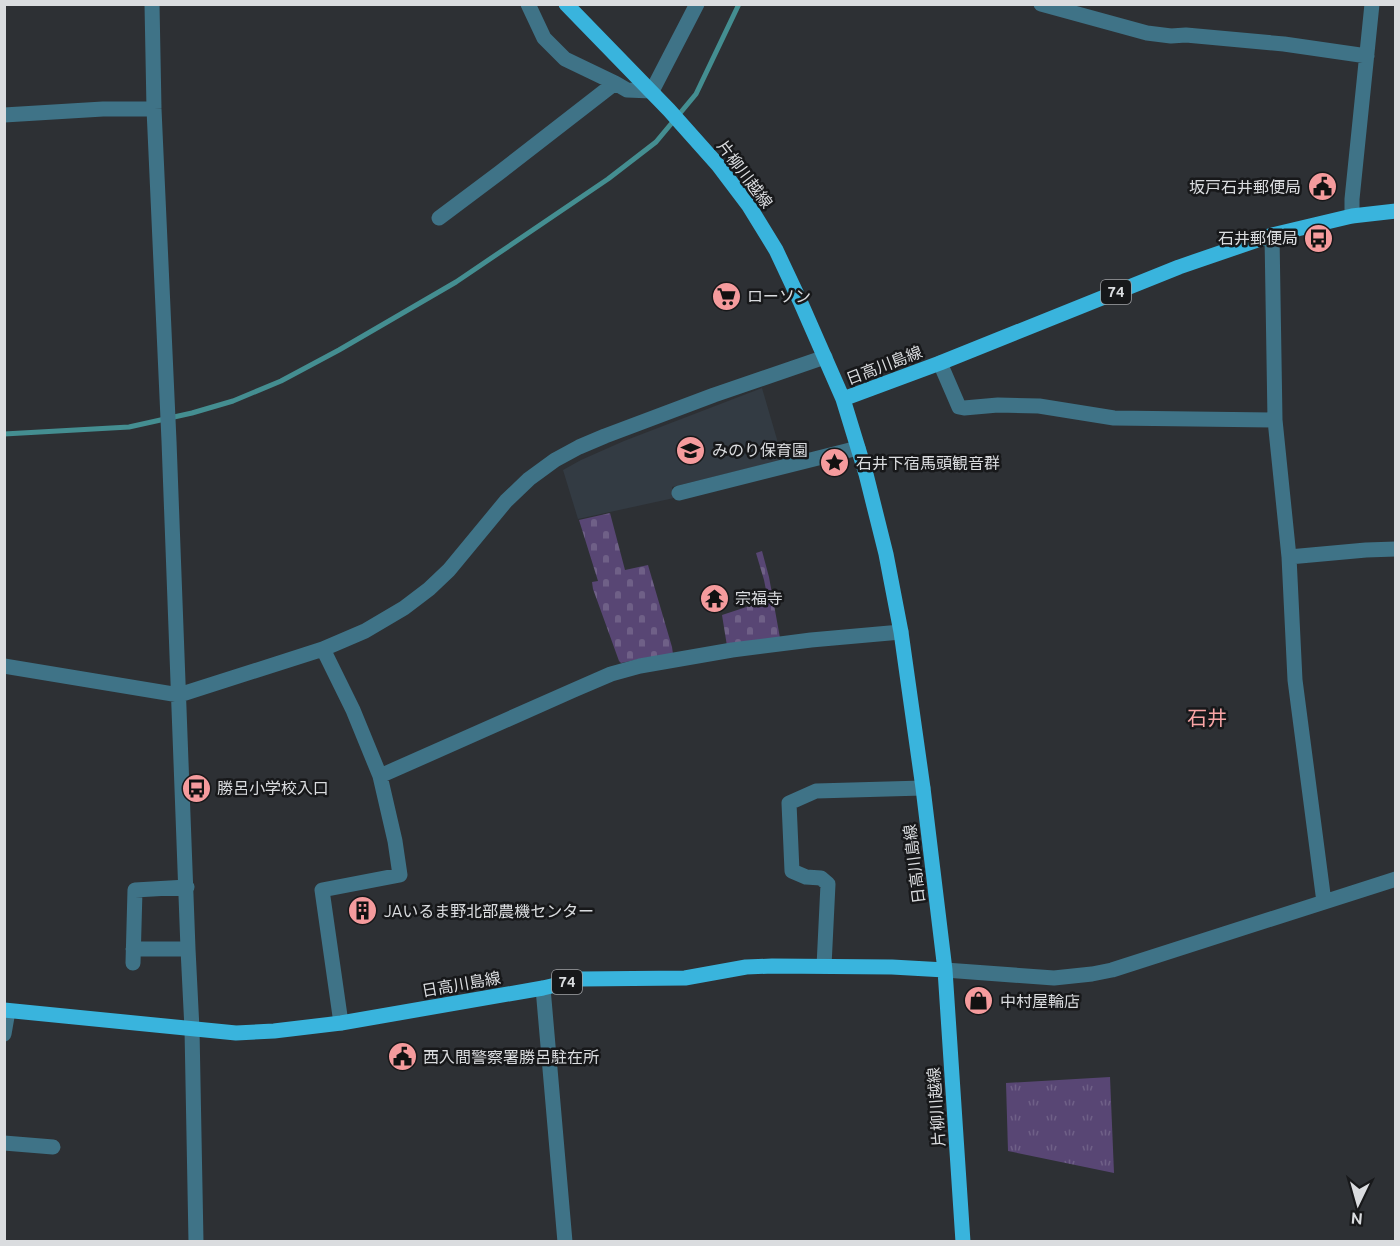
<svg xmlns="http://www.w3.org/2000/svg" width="1400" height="1246" viewBox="0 0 1400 1246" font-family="Ubuntu,'Noto Sans JP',sans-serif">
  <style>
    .built { fill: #333b43 }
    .cemetery { fill: url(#cemetery-stones) }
    .park { fill: url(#park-tufts) }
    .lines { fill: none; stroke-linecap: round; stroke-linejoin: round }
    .stream { stroke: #448e91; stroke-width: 5 }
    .minor { stroke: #3f7387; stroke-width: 15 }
    .major { stroke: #39b4dd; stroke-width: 15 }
    .labels { text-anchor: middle; stroke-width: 5; stroke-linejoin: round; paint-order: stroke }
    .shield { fill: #17181a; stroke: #a0a1a4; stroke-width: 1.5 }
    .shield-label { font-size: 15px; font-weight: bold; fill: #dadcdf }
    .street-label { font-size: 16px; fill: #dadcdf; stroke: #17181a }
    .poi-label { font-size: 16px; fill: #dadcdf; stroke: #17181a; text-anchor: start }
    .quarter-label { font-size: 20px; fill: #f9a5a6; stroke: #17181a }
  </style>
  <defs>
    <pattern id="cemetery-stones" width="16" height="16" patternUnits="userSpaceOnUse" patternTransform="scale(1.5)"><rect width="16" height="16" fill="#584674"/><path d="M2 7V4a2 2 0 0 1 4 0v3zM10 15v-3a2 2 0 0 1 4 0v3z" fill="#6f6087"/></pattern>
    <pattern id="park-tufts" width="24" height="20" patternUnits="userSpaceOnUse" patternTransform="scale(1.5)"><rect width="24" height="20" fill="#584674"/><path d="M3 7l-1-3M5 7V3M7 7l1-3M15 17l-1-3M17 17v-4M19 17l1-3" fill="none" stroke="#6f6087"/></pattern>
  </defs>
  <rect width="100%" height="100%" fill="#2d3034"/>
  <path class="built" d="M 762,388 L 783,460 L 672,487 L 674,498 L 578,519 L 563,470 L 581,460 L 624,441 Z"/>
  <path class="cemetery" d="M 610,513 L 625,570 L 648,565 L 672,647 L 673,654 L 645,658 L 621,663 L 619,661 L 593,589 L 592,582 L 598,581 L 579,520 Z
    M 762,551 L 769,577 L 780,638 L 727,646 L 722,615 L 768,600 L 764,580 L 756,553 Z"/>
  <path class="park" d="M 1110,1077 L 1114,1173 L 1008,1151 L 1006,1083 Z"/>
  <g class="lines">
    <path class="stream" d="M 4,434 L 129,427 L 192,413 L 233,401 L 281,381 L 339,350 L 456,282 L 608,179 L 656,142 L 696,94 L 739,4"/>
    <path class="minor" d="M 152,4 L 154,109 L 169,441 L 188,949 L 192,1029 L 196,1242
      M 528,4 L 544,38 L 565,59 L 615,83 L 627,90 L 652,91 L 697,4
      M 1041,4 L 1147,33 L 1171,36 L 1186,35 L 1284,44 L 1367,56
      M 4,115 L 103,109 L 154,109
      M 1352,216 L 1352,199 L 1372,4
      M 439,218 L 499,173 L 615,83
      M 1272,235 L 1275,420 L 1289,557 L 1295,680 L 1324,902
      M 940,363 L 959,407 L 964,408 L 998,405 L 1039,406 L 1114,418 L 1275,420
      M 679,493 L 858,448
      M 1289,557 L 1366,550 L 1396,549
      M 323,649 L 353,710 L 380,776 L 574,690 L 611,674 L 640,666 L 732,650 L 811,640 L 901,632
      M 4,666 L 179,695 L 323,649 L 365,631 L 404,608 L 429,589 L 449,570 L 506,501 L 529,479 L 555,460 L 579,447 L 605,436 L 714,395 L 825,357
      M 133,949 L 188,949
      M 133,963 L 135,890 L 187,887
      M 824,966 L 828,884 L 821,878 L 806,877 L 792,871 L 789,803 L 816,791 L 923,788
      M 945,970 L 1054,978 L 1092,974 L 1112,970 L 1396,879
      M 543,988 L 565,1242
      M 341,1023 L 322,890 L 400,875 L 395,841 L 380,776
      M 4,1034 L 8,1011
      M 4,1143 L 53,1147"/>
    <path class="major" d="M 566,4 L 669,110 L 718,165 L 749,206 L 776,250 L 800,301 L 843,399 L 866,474 L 886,554 L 901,632 L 923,788 L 945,970 L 963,1242
      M 843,399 L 940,363 L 1179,267 L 1272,235 L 1352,216 L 1396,211
      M 4,1010 L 236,1033 L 274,1031 L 341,1023 L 543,988 L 581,979 L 685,978 L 746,967 L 772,966 L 892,967 L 945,970"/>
  </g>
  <defs>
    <symbol id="civic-disc" viewBox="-11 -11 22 22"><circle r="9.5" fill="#f59b9d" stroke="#17181a"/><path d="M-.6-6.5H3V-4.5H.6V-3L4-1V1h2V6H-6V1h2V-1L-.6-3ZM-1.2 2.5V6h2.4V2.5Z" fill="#111"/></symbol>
    <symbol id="bus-disc" viewBox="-11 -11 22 22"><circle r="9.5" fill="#f59b9d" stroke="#17181a"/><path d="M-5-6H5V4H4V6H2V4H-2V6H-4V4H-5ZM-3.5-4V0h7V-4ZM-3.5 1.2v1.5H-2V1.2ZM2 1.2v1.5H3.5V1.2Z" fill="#111"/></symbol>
    <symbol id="supermarket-disc" viewBox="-11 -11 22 22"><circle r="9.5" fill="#f59b9d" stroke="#17181a"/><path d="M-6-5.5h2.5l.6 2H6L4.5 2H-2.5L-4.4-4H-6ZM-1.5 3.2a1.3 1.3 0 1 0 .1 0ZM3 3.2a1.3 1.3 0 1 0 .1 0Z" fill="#111"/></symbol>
    <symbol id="school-disc" viewBox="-11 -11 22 22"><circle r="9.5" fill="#f59b9d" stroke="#17181a"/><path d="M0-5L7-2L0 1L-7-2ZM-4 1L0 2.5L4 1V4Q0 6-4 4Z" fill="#111"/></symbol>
    <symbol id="sight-disc" viewBox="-11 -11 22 22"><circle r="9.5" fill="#f59b9d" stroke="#17181a"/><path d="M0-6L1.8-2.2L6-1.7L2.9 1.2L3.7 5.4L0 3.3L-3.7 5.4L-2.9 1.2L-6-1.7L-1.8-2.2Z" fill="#111"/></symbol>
    <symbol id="temple-disc" viewBox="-11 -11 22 22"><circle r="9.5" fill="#f59b9d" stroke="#17181a"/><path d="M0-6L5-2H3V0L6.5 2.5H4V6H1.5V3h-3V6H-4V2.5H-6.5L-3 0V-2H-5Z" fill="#111"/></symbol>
    <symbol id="building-disc" viewBox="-11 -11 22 22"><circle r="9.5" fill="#f59b9d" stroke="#17181a"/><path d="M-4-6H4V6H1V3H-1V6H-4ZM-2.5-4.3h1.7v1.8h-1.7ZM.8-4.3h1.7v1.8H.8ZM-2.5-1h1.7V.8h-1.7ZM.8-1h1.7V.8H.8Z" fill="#111"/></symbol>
    <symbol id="shop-disc" viewBox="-11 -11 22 22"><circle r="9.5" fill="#f59b9d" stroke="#17181a"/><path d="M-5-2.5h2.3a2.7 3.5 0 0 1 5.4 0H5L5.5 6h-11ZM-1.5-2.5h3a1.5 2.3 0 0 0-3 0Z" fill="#111"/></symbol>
  </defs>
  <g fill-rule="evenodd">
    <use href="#civic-disc" x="1306" y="170" width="33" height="33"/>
    <use href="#bus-disc" x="1302" y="222" width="33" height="33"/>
    <use href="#supermarket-disc" x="710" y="280" width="33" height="33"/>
    <use href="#school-disc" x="674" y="434" width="33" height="33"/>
    <use href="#sight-disc" x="818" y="446" width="33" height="33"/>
    <use href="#temple-disc" x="698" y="582" width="33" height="33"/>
    <use href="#bus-disc" x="180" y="772" width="33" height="33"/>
    <use href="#building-disc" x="346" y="894" width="33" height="33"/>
    <use href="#shop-disc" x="962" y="984" width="33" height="33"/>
    <use href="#civic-disc" x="386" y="1040" width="33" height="33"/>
  </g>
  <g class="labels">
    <g class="shield">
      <rect x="1101" y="280" width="30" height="24" rx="4.5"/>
      <rect x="552" y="970" width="30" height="24" rx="4.5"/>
    </g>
    <g class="shield-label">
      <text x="1116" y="297">74</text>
      <text x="567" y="987">74</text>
    </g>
    <g class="street-label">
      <text transform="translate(745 174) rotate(53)" y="6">片柳川越線</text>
      <text transform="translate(884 365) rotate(-21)" y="6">日高川島線</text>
      <text transform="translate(914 864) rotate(-97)" y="6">日高川島線</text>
      <text transform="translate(461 984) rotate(-10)" y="6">日高川島線</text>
      <text transform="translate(936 1107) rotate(-94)" y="6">片柳川越線</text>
    </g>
    <g class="poi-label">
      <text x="1301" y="193" text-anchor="end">坂戸石井郵便局</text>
      <text x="1298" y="244" text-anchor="end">石井郵便局</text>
      <text x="747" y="302">ローソン</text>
      <text x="712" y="456">みのり保育園</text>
      <text x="856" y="469">石井下宿馬頭観音群</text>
      <text x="735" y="604">宗福寺</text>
      <text x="217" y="794">勝呂小学校入口</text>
      <text x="384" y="917">JAいるま野北部農機センター</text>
      <text x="1000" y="1007">中村屋輪店</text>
      <text x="423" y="1063">西入間警察署勝呂駐在所</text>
    </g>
    <g class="quarter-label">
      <text x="1207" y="725">石井</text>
    </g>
  </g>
  <rect width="1400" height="1246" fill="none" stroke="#dadcdf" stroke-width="12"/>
  <g transform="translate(1358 1204) rotate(185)" stroke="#17181a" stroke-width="4.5" paint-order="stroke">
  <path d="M0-4.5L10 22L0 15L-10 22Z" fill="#dadcdf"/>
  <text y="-9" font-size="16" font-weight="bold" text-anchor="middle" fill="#dadcdf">N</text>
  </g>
</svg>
